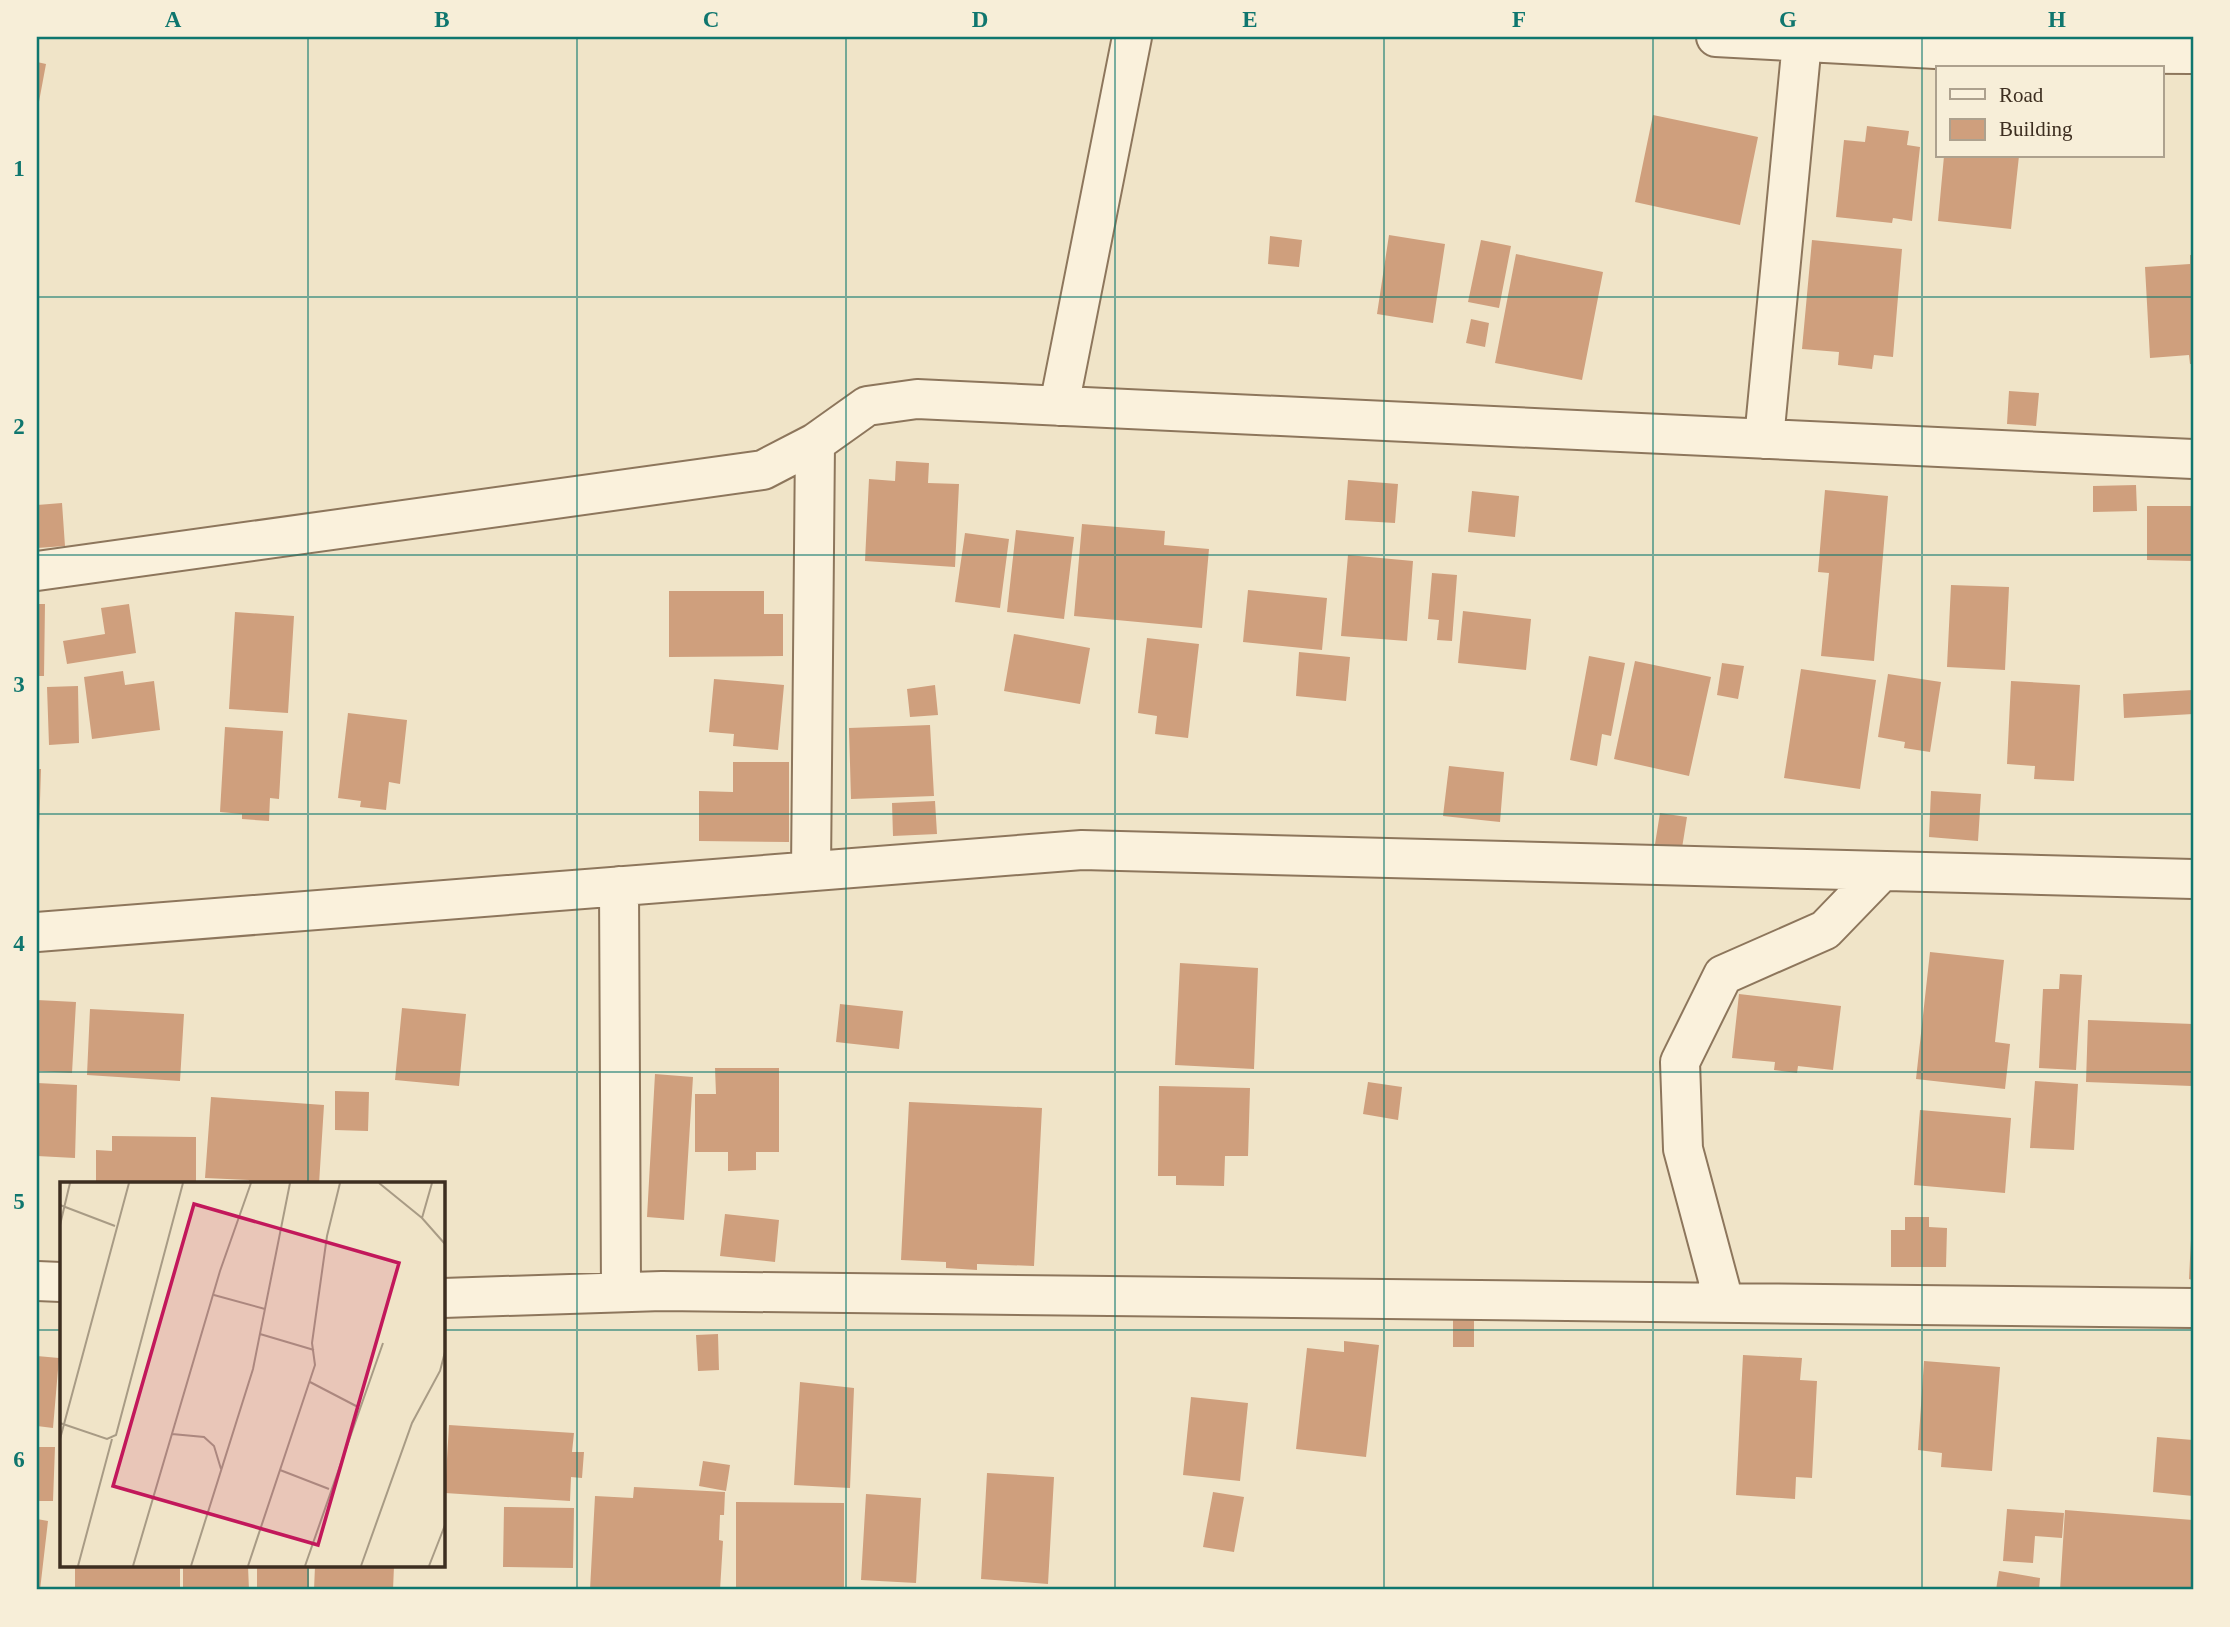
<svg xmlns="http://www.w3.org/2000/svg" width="2230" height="1627" viewBox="0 0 2230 1627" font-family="'Times New Roman',serif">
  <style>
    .building { fill: #cf9f7d }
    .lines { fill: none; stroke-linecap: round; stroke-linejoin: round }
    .minor-casing { stroke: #8d765c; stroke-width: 42 }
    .minor { stroke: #faf1dc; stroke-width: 38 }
    .grid { fill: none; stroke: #0f766e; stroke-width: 2; stroke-opacity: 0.55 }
    .inset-road { fill: none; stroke: #a89b85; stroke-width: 2 }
    .view { fill: #c2185b; fill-opacity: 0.15; stroke: #c2185b; stroke-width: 3.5 }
    .inset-edge { fill: none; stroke: #3d2e20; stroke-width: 3.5 }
    .neatline { fill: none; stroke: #0f766e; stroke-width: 2.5 }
    .grid-label { font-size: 23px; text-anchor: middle; font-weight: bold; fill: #0f766e }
  </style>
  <rect width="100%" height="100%" fill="#f0e4c8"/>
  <path class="building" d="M 37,62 L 46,64 L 38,107 L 37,107 Z
    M 1653,115 L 1758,137 L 1740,225 L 1635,202 Z
    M 1867,126 L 1909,131 L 1907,145 L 1920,147 L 1912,221 L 1893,218 L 1892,223 L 1836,217 L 1844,140 L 1865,142 Z
    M 1944,156 L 2019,156 L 2011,229 L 1938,221 Z
    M 1389,235 L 1445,244 L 1433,323 L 1377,314 Z
    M 1270,236 L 1302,240 L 1299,267 L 1268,264 Z
    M 1481,240 L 1511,246 L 1499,308 L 1468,302 Z
    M 1812,240 L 1902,249 L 1893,357 L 1874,355 L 1872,369 L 1838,365 L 1839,352 L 1802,349 Z
    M 1516,254 L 1603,272 L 1582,380 L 1495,363 Z
    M 2190,255 L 2193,255 L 2193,364 L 2190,364 L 2189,355 L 2150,358 L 2145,267 L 2190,264 Z
    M 1471,319 L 1489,323 L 1485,347 L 1466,343 Z
    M 2009,391 L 2039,393 L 2036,426 L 2007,424 Z
    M 896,461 L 929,463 L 928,483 L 959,484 L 955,567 L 865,561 L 869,479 L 895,481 Z
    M 1348,480 L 1398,484 L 1395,523 L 1345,520 Z
    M 2136,485 L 2137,511 L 2093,512 L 2093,486 Z
    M 1825,490 L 1888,496 L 1874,661 L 1821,656 L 1829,573 L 1818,572 Z
    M 1472,491 L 1519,496 L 1515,537 L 1468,532 Z
    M 62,503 L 65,546 L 37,548 L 37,505 Z
    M 2147,506 L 2193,506 L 2193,561 L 2147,560 Z
    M 1082,524 L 1165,531 L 1164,545 L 1209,549 L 1202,628 L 1074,616 Z
    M 1016,530 L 1074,537 L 1064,619 L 1007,612 Z
    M 965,533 L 1009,539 L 1000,608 L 955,602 Z
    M 1348,555 L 1413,561 L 1407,641 L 1341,636 Z
    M 1432,573 L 1457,575 L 1452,641 L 1437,640 L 1439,620 L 1428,619 Z
    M 1951,585 L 2009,587 L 2005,670 L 1947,667 Z
    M 1248,590 L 1327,598 L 1322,650 L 1243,642 Z
    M 669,591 L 764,591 L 764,614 L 783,614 L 783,656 L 669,657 Z
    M 37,604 L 45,604 L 44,676 L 37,676 Z
    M 129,604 L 136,653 L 67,664 L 63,641 L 105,634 L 101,608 Z
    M 1463,611 L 1531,619 L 1526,670 L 1458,663 Z
    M 235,612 L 294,616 L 288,713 L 229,709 Z
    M 1014,634 L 1090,648 L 1080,704 L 1004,691 Z
    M 1147,638 L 1199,644 L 1188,738 L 1155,734 L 1157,716 L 1138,713 Z
    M 1299,652 L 1350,657 L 1346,701 L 1296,696 Z
    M 1589,656 L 1625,663 L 1611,736 L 1602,734 L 1597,766 L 1570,760 Z
    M 1635,661 L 1711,677 L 1689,776 L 1614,759 Z
    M 1722,663 L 1744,666 L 1738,699 L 1717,695 Z
    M 1801,669 L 1876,680 L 1860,789 L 1784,778 Z
    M 123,671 L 125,685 L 154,681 L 160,730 L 92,739 L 84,677 Z
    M 1888,674 L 1941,682 L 1930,752 L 1904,748 L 1905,742 L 1878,737 Z
    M 714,679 L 784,685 L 778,750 L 733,746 L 734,734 L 709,732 Z
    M 2011,681 L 2080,685 L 2074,781 L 2034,779 L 2035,766 L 2007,764 Z
    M 935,685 L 938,715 L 910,717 L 907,689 Z
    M 78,686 L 79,743 L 49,745 L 47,687 Z
    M 2193,690 L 2193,714 L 2124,718 L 2123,694 Z
    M 348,713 L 407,720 L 400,784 L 389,782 L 386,810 L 360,807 L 361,801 L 338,798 Z
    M 930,725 L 934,796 L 851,799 L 849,728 Z
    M 225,727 L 283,731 L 279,799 L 270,798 L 269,821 L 242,819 L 242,814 L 220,812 Z
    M 733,762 L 789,762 L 789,842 L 699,841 L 699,791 L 733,792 Z
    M 1449,766 L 1504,772 L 1500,822 L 1443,816 Z
    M 37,769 L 41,769 L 39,833 L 37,833 Z
    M 1931,791 L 1981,794 L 1978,841 L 1929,837 Z
    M 935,801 L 937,834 L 893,836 L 892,803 Z
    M 1660,813 L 1687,817 L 1682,848 L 1655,844 Z
    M 1930,952 L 2004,960 L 1995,1042 L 2010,1044 L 2005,1089 L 1916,1079 Z
    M 1180,963 L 1258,968 L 1254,1069 L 1175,1065 Z
    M 2060,974 L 2082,975 L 2076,1070 L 2039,1068 L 2043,989 L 2059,989 Z
    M 1739,994 L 1841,1006 L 1833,1070 L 1798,1066 L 1797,1073 L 1774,1070 L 1775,1062 L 1732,1058 Z
    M 37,1000 L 76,1002 L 72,1073 L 37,1071 Z
    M 840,1004 L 903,1011 L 899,1049 L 836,1042 Z
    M 402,1008 L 466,1014 L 459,1086 L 395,1080 Z
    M 90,1009 L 184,1014 L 180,1081 L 87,1075 Z
    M 2088,1020 L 2193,1024 L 2192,1086 L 2086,1082 Z
    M 715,1068 L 779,1068 L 779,1152 L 756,1152 L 756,1170 L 728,1171 L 728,1152 L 695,1152 L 695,1094 L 716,1094 Z
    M 655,1074 L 693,1077 L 684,1220 L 647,1217 Z
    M 2035,1081 L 2078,1084 L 2074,1150 L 2030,1148 Z
    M 1368,1082 L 1402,1087 L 1398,1120 L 1363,1114 Z
    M 37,1083 L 77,1085 L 75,1158 L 37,1156 Z
    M 1159,1086 L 1250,1088 L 1248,1156 L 1225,1156 L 1224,1186 L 1176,1185 L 1176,1176 L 1158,1176 Z
    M 335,1091 L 369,1092 L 368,1131 L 335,1130 Z
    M 211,1097 L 324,1105 L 319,1184 L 249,1184 L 249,1180 L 205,1178 Z
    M 909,1102 L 1042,1108 L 1034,1266 L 977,1264 L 977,1270 L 946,1268 L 946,1262 L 901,1260 Z
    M 1920,1110 L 2011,1118 L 2005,1193 L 1914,1185 Z
    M 112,1136 L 196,1137 L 196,1184 L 96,1184 L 96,1150 L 112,1151 Z
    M 725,1214 L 779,1220 L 775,1262 L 720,1256 Z
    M 1905,1217 L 1929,1217 L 1929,1227 L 1947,1228 L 1946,1267 L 1891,1267 L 1891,1230 L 1905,1230 Z
    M 2191,1239 L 2193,1239 L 2193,1280 L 2189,1279 Z
    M 1453,1318 L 1474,1319 L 1474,1347 L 1453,1347 Z
    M 718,1334 L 719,1370 L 698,1371 L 696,1335 Z
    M 1344,1341 L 1379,1345 L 1366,1457 L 1296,1449 L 1307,1348 L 1344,1352 Z
    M 1743,1355 L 1802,1358 L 1800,1380 L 1817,1381 L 1812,1478 L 1796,1477 L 1795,1499 L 1736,1495 Z
    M 37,1356 L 59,1358 L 53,1428 L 37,1426 Z
    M 1924,1361 L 2000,1367 L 1992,1471 L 1941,1467 L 1942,1453 L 1918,1450 Z
    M 800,1382 L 854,1388 L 850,1488 L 794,1485 Z
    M 1191,1397 L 1248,1403 L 1240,1481 L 1183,1475 Z
    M 449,1425 L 574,1433 L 572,1452 L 584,1452 L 582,1478 L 571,1477 L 570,1501 L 445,1493 Z
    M 2157,1437 L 2193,1440 L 2193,1496 L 2153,1492 Z
    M 37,1447 L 55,1447 L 53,1501 L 37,1501 Z
    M 703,1461 L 730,1465 L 726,1491 L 699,1486 Z
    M 987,1473 L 1054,1477 L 1048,1584 L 981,1579 Z
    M 634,1487 L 725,1492 L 724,1515 L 720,1515 L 719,1540 L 723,1541 L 720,1590 L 590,1590 L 595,1496 L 633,1498 Z
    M 1213,1492 L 1244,1497 L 1234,1552 L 1203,1547 Z
    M 866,1494 L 921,1498 L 916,1583 L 861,1580 Z
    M 736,1502 L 844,1503 L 844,1590 L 736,1590 Z
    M 504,1507 L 574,1508 L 573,1568 L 503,1567 Z
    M 2007,1509 L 2064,1513 L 2062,1538 L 2035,1536 L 2033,1563 L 2003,1561 Z
    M 2065,1510 L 2193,1520 L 2193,1590 L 2060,1590 Z
    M 37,1519 L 48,1521 L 40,1590 L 37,1590 Z
    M 75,1566 L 180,1566 L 180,1590 L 75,1590 Z
    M 183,1566 L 248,1566 L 249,1590 L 183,1590 Z
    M 257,1566 L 309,1566 L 309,1590 L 257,1590 Z
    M 315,1566 L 394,1566 L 393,1590 L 314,1590 Z
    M 1999,1571 L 2040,1578 L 2039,1590 L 1996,1590 Z"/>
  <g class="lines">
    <defs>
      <path id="minor" d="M 1716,37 L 2009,53 L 2193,54
        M 1059,406 L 1132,37
        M 1764,439 L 1802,42
        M 37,571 L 763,470 L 815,443 L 867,406 L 917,399 L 2193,459
        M 811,871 L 815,443
        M 619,886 L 621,1291
        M 37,932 L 1082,850 L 2193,879
        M 37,1281 L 61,1282
        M 443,1298 L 662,1291 L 2193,1308
        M 1724,1302 L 1683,1149 L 1680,1062 L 1723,975 L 1825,930 L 1882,871"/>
    </defs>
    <use href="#minor" class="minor-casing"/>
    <use href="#minor" class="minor"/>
  </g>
  <path class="grid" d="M 308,37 L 308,1184M 577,37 L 577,1590M 846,37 L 846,1590M 1115,37 L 1115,1590M 1384,37 L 1384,1590M 1653,37 L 1653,1590M 1922,37 L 1922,1590M 37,297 L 2193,297M 37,555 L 2193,555M 37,814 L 2193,814M 37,1072 L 2193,1072M 37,1330 L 61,1330M 443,1330 L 2193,1330M 308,1566 L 308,1590"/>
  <g transform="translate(60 1182)">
    <rect width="385" height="385" fill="#f0e4c8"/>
    <path class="inset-road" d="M 319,1 L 362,36 L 385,62M 0,23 L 55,44M 362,36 L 372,1M 0,43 L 10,1M 154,113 L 205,127M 200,152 L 254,168M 250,200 L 298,225M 0,241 L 47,257 L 56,253 L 123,1M 112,252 L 144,255 L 154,264 L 161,287M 0,257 L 69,1M 220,288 L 269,307M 18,384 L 52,257M 73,384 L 160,89 L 191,1M 131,384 L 193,187 L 230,1M 188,384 L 255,183 L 252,161 L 267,54 L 280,1M 245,384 L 323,161M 301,384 L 352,241 L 380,189 L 385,170M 369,384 L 385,343"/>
    <path class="view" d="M 134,22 L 339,81 L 258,363 L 53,304 Z"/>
    <rect width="385" height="385" class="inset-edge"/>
  </g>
  <rect width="2230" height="1627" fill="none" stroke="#f7eed8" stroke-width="77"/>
  <rect x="1936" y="66" width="228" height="91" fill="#f7eed8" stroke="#ada18e" stroke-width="2"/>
  <rect x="1950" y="89" width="35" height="10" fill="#faf1dc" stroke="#ada18e" stroke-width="2"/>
  <text x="1999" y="102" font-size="21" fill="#3d2e20">Road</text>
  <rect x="1950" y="119" width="35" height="21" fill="#cf9f7d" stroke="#ada18e" stroke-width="2"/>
  <text x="1999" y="136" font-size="21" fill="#3d2e20">Building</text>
  <rect x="38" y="38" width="2154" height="1550" class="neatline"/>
  <g class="grid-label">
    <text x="173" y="27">A</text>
    <text x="442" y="27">B</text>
    <text x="711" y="27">C</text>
    <text x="980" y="27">D</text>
    <text x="1250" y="27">E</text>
    <text x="1519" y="27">F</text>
    <text x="1788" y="27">G</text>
    <text x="2057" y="27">H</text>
    <text x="19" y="176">1</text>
    <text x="19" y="434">2</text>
    <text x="19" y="692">3</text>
    <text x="19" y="951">4</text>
    <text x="19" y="1209">5</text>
    <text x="19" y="1467">6</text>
  </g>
</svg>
